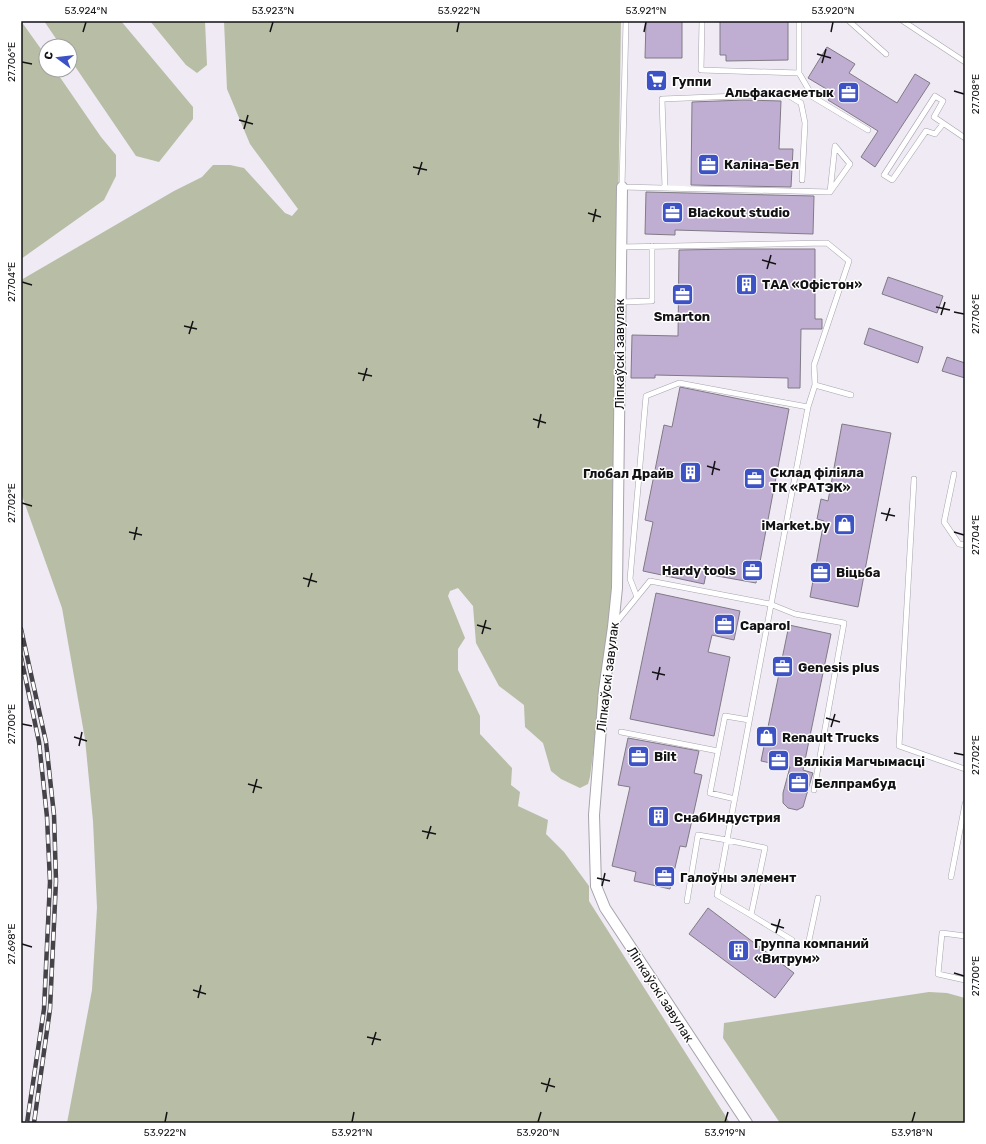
<svg xmlns="http://www.w3.org/2000/svg" width="986" height="1144" viewBox="0 0 986 1144" font-family="Rubik,sans-serif">
  <style>
    .green { fill: #b8bda5 }
    .building { fill: #bfaed2; stroke: #7f7b84 }
    .lines { fill: none; stroke-linecap: round; stroke-linejoin: round }
    .lane-casing { stroke: #a7a3ac; stroke-width: 6 }
    .street-casing { stroke: #a7a3ac; stroke-width: 12 }
    .lane { stroke: #fff; stroke-width: 5 }
    .street { stroke: #fff; stroke-width: 10 }
    .rail-casing { stroke: #454348; stroke-width: 4.5 }
    .rail { stroke: #fff; stroke-width: 3; stroke-dasharray: 9; stroke-linecap: butt }
    .ticks { fill: none; stroke: #121114; stroke-width: 1.5 }
    .labels { text-anchor: middle; stroke-width: 3; stroke-linejoin: round; paint-order: stroke }
    .poi-label { font-size: 13px; font-weight: bold; fill: #121114; stroke: #fff; text-anchor: start }
    .street-label { font-size: 13px; fill: #121114; stroke: #fff }
    .neatline { fill: none; stroke: #121114; stroke-width: 1.5 }
    .ticks-label { font-size: 10px; text-anchor: middle; fill: #121114 }
  </style>
  <rect width="100%" height="100%" fill="#efeaf4"/>
  <path class="green" d="M 21,21 L 46,56 L 46,70 L 55,70 L 101,137 L 116,155 L 116,176 L 104,200 L 21,259 Z
    M 44,21 L 121,21 L 193,107 L 193,119 L 159,162 L 136,156 L 70,59 L 70,46 L 61,46 Z
    M 150,21 L 205,21 L 207,65 L 197,73 L 186,65 Z
    M 224,21 L 621,21 L 612,611 L 590,777 L 588,784 L 580,788 L 561,779 L 551,771 L 543,743 L 525,727 L 524,705 L 499,686 L 476,643 L 473,606 L 458,588 L 450,591 L 448,596 L 465,638 L 458,649 L 458,670 L 480,716 L 480,734 L 512,768 L 511,785 L 520,792 L 518,806 L 548,820 L 546,834 L 564,852 L 589,886 L 589,901 L 730,1123 L 67,1123 L 92,990 L 97,908 L 93,821 L 85,739 L 62,608 L 21,493 L 21,280 L 174,191 L 202,177 L 213,165 L 230,165 L 244,168 L 285,213 L 292,216 L 298,209 L 250,144 L 227,89 Z
    M 929,992 L 947,993 L 965,998 L 965,1123 L 780,1123 L 723,1038 L 724,1023 Z"/>
  <path class="building" d="M 646,21 L 682,21 L 682,58 L 645,58 Z
    M 720,21 L 788,21 L 788,60 L 726,61 L 726,55 L 720,55 Z
    M 827,47 L 855,64 L 849,73 L 897,103 L 915,74 L 930,83 L 875,167 L 861,157 L 878,131 L 828,100 L 833,93 L 808,78 Z
    M 744,100 L 781,101 L 779,149 L 793,149 L 791,187 L 691,185 L 692,102 Z
    M 646,192 L 814,196 L 813,234 L 675,230 L 675,235 L 645,234 Z
    M 737,249 L 815,249 L 815,319 L 822,319 L 822,329 L 801,329 L 800,388 L 788,388 L 788,378 L 655,375 L 655,378 L 631,378 L 632,335 L 678,336 L 679,250 Z
    M 888,277 L 943,296 L 937,313 L 882,294 Z
    M 869,328 L 923,347 L 918,363 L 864,344 Z
    M 947,357 L 965,363 L 965,378 L 942,371 Z
    M 680,387 L 789,409 L 756,583 L 706,574 L 704,584 L 643,571 L 653,522 L 645,520 L 664,425 L 672,427 Z
    M 842,424 L 891,433 L 858,607 L 810,597 L 824,521 L 817,519 L 821,499 L 828,501 Z
    M 656,593 L 740,611 L 734,640 L 712,635 L 708,652 L 730,657 L 714,736 L 630,719 Z
    M 789,625 L 831,634 L 803,770 L 813,773 L 812,776 L 803,807 L 797,810 L 788,808 L 783,803 L 783,793 L 790,767 L 761,761 Z
    M 628,738 L 699,751 L 694,773 L 702,775 L 686,847 L 680,846 L 670,889 L 634,881 L 636,872 L 612,866 L 630,787 L 618,785 Z
    M 708,908 L 794,973 L 775,998 L 689,934 Z"/>
  <g class="lines">
    <defs>
      <path id="lane" d="M 626,21 L 622,187 L 830,192 L 850,164 L 835,146 L 830,192
        M 702,21 L 701,70 L 799,73
        M 799,21 L 799,73 L 813,97 L 868,130
        M 849,21 L 886,54
        M 903,21 L 965,62
        M 943,124 L 935,134 L 926,131 L 893,179 L 892,180 L 884,175 L 935,96 L 943,101 L 934,117 L 965,138
        M 665,188 L 662,99 L 786,94 L 801,103 L 805,123 L 802,180
        M 620,247 L 827,243 L 849,261 L 814,365 L 815,385 L 808,407 L 727,840 L 765,848 L 751,915 L 792,940
        M 621,302 L 652,301 L 652,246
        M 815,385 L 851,395
        M 954,474 L 944,522 L 959,544 L 965,545
        M 914,479 L 899,746 L 965,769
        M 637,597 L 630,579 L 646,396 L 679,383 L 808,407
        M 615,624 L 650,581 L 770,604 L 795,614 L 844,623 L 814,790
        M 621,732 L 718,751
        M 735,799 L 710,793 L 725,716 L 749,720
        M 951,877 L 965,804
        M 687,901 L 698,835 L 727,840 L 717,895 L 751,915
        M 965,936 L 942,933 L 938,974 L 965,980
        M 808,945 L 818,898"/>
      <path id="street" d="M 622,187 L 617,588 L 613,627 L 604,690 L 594,815 L 596,886 L 605,908 L 747,1123"/>
    </defs>
    <use href="#lane" class="lane-casing"/>
    <use href="#street" class="street-casing"/>
    <use href="#lane" class="lane"/>
    <use href="#street" class="street"/>
    <defs>
      <path id="rail" d="M 21,629 L 46,742 L 54,815 L 56,881 L 50,1009 L 34,1123
        M 21,657 L 39,742 L 47,817 L 50,882 L 44,1009 L 27,1123"/>
    </defs>
    <use href="#rail" class="rail-casing"/>
    <use href="#rail" class="rail"/>
  </g>
  <path class="ticks" d="M 83,32 L 86,22M 270,32 L 273,22M 457,32 L 459,22M 644,32 L 646,22M 831,32 L 833,22M 817,54 L 831,58M 22,62 L 32,64M 822,63 L 826,49M 954,91 L 964,94M 239,120 L 253,124M 244,129 L 248,115M 413,167 L 427,170M 418,175 L 422,162M 588,213 L 601,217M 593,222 L 596,209M 762,260 L 776,264M 767,269 L 771,255M 22,282 L 32,285M 936,307 L 950,310M 954,312 L 964,314M 941,315 L 945,302M 184,326 L 197,329M 189,334 L 193,321M 358,373 L 372,376M 363,381 L 367,368M 533,419 L 546,423M 538,428 L 541,414M 707,466 L 720,470M 712,475 L 715,461M 22,503 L 32,506M 881,513 L 895,516M 886,521 L 890,508M 129,532 L 142,535M 954,532 L 964,535M 134,540 L 137,527M 303,578 L 317,582M 308,587 L 312,573M 477,625 L 491,629M 482,634 L 486,620M 652,672 L 665,675M 657,680 L 660,667M 826,718 L 840,722M 22,724 L 32,726M 831,727 L 835,714M 74,737 L 87,741M 79,746 L 82,732M 954,753 L 964,755M 248,784 L 262,788M 253,793 L 257,779M 422,831 L 436,834M 427,839 L 431,826M 597,878 L 610,881M 602,886 L 605,873M 771,924 L 784,928M 776,933 L 780,919M 22,944 L 32,947M 954,973 L 964,976M 193,990 L 206,994M 198,998 L 201,985M 367,1037 L 381,1040M 372,1045 L 376,1032M 541,1083 L 555,1087M 546,1092 L 550,1078M 165,1122 L 167,1112M 352,1122 L 354,1112M 538,1122 L 541,1112M 725,1122 L 728,1112M 912,1122 L 915,1112"/>
  <defs>
    <symbol id="supermarket-square" viewBox="-11 -11 22 22"><rect x="-9" y="-9" width="18" height="18" rx="4" fill="#3c52c5" stroke="#fff"/><path d="M-6-5.5h2.5l.6 2H6L4.5 2H-2.5L-4.4-4H-6ZM-1.5 3.2a1.3 1.3 0 1 0 .1 0ZM3 3.2a1.3 1.3 0 1 0 .1 0Z" fill="#fff"/></symbol>
    <symbol id="office-square" viewBox="-11 -11 22 22"><rect x="-9" y="-9" width="18" height="18" rx="4" fill="#3c52c5" stroke="#fff"/><path d="M-6-3h4V-5.5h4V-3h4V5H-6ZM-1-4.5V-3h2v-1.5ZM-6 0V1H6V0Z" fill="#fff"/></symbol>
    <symbol id="building-square" viewBox="-11 -11 22 22"><rect x="-9" y="-9" width="18" height="18" rx="4" fill="#3c52c5" stroke="#fff"/><path d="M-4-6H4V6H1V3H-1V6H-4ZM-2.5-4.3h1.7v1.8h-1.7ZM.8-4.3h1.7v1.8H.8ZM-2.5-1h1.7V.8h-1.7ZM.8-1h1.7V.8H.8Z" fill="#fff"/></symbol>
    <symbol id="shop-square" viewBox="-11 -11 22 22"><rect x="-9" y="-9" width="18" height="18" rx="4" fill="#3c52c5" stroke="#fff"/><path d="M-5-2.5h2.3a2.7 3.5 0 0 1 5.4 0H5L5.5 6h-11ZM-1.5-2.5h3a1.5 2.3 0 0 0-3 0Z" fill="#fff"/></symbol>
  </defs>
  <g fill-rule="evenodd">
    <use href="#supermarket-square" x="644" y="68" width="25" height="25"/>
    <use href="#office-square" x="836" y="80" width="25" height="25"/>
    <use href="#office-square" x="696" y="152" width="25" height="25"/>
    <use href="#office-square" x="660" y="200" width="25" height="25"/>
    <use href="#building-square" x="734" y="272" width="25" height="25"/>
    <use href="#office-square" x="670" y="282" width="25" height="25"/>
    <use href="#building-square" x="678" y="460" width="25" height="25"/>
    <use href="#office-square" x="742" y="466" width="25" height="25"/>
    <use href="#shop-square" x="832" y="512" width="25" height="25"/>
    <use href="#office-square" x="740" y="558" width="25" height="25"/>
    <use href="#office-square" x="808" y="560" width="25" height="25"/>
    <use href="#office-square" x="712" y="612" width="25" height="25"/>
    <use href="#office-square" x="770" y="654" width="25" height="25"/>
    <use href="#shop-square" x="754" y="724" width="25" height="25"/>
    <use href="#office-square" x="626" y="744" width="25" height="25"/>
    <use href="#office-square" x="766" y="748" width="25" height="25"/>
    <use href="#office-square" x="786" y="770" width="25" height="25"/>
    <use href="#building-square" x="646" y="804" width="25" height="25"/>
    <use href="#office-square" x="652" y="864" width="25" height="25"/>
    <use href="#building-square" x="726" y="938" width="25" height="25"/>
  </g>
  <g class="labels">
    <g class="poi-label">
      <text x="672" y="86">Гуппи</text>
      <text x="834" y="97" text-anchor="end">Альфакасметык</text>
      <text x="724" y="169">Каліна-Бел</text>
      <text x="688" y="217">Blackout studio</text>
      <text x="762" y="289">ТАА «Офістон»</text>
      <text x="682" y="321" text-anchor="middle">Smarton</text>
      <text x="770" y="477">Склад філіяла<tspan x="770" dy="15">ТК «РАТЭК»</tspan></text>
      <text x="674" y="478" text-anchor="end">Глобал Драйв</text>
      <text x="830" y="530" text-anchor="end">iMarket.by</text>
      <text x="736" y="575" text-anchor="end">Hardy tools</text>
      <text x="836" y="577">Віцьба</text>
      <text x="740" y="630">Caparol</text>
      <text x="798" y="672">Genesis plus</text>
      <text x="782" y="742">Renault Trucks</text>
      <text x="654" y="761">Bilt</text>
      <text x="794" y="766">Вялікія Магчымасці</text>
      <text x="814" y="788">Белпрамбуд</text>
      <text x="674" y="822">СнабИндустрия</text>
      <text x="680" y="882">Галоўны элемент</text>
      <text x="754" y="948">Группа компаний<tspan x="754" dy="15">«Витрум»</tspan></text>
    </g>
    <g class="street-label">
      <text transform="translate(619 354) rotate(-90)" y="5">Ліпкаўскі завулак</text>
      <text transform="translate(607 677) rotate(-83)" y="5">Ліпкаўскі завулак</text>
      <text transform="translate(661 994) rotate(57)" y="5">Ліпкаўскі завулак</text>
    </g>
  </g>
  <rect width="986" height="1144" fill="none" stroke="#ffffff" stroke-width="44"/>
  <g transform="translate(58 58) rotate(285)"><circle r="19" fill="#ffffff" stroke="#a0a0a1"/>
  <path d="M0-3L7 15L0 10L-7 15Z" fill="#3c52c5"/>
  <text y="-6" font-size="11" font-weight="bold" text-anchor="middle" fill="#121114">С</text>
  </g>
  <rect x="22" y="22" width="942" height="1100" class="neatline"/>
  <g class="ticks-label">
    <text x="86" y="14">53.924°N</text>
    <text x="273" y="14">53.923°N</text>
    <text x="459" y="14">53.922°N</text>
    <text x="646" y="14">53.921°N</text>
    <text x="833" y="14">53.920°N</text>
    <text transform="translate(11 62) rotate(-90)" y="4">27.706°E</text>
    <text transform="translate(975 94) rotate(-90)" y="4">27.708°E</text>
    <text transform="translate(11 282) rotate(-90)" y="4">27.704°E</text>
    <text transform="translate(975 314) rotate(-90)" y="4">27.706°E</text>
    <text transform="translate(11 503) rotate(-90)" y="4">27.702°E</text>
    <text transform="translate(975 535) rotate(-90)" y="4">27.704°E</text>
    <text transform="translate(11 724) rotate(-90)" y="4">27.700°E</text>
    <text transform="translate(975 755) rotate(-90)" y="4">27.702°E</text>
    <text transform="translate(11 944) rotate(-90)" y="4">27.698°E</text>
    <text transform="translate(975 976) rotate(-90)" y="4">27.700°E</text>
    <text x="165" y="1136">53.922°N</text>
    <text x="352" y="1136">53.921°N</text>
    <text x="538" y="1136">53.920°N</text>
    <text x="725" y="1136">53.919°N</text>
    <text x="912" y="1136">53.918°N</text>
  </g>
</svg>
